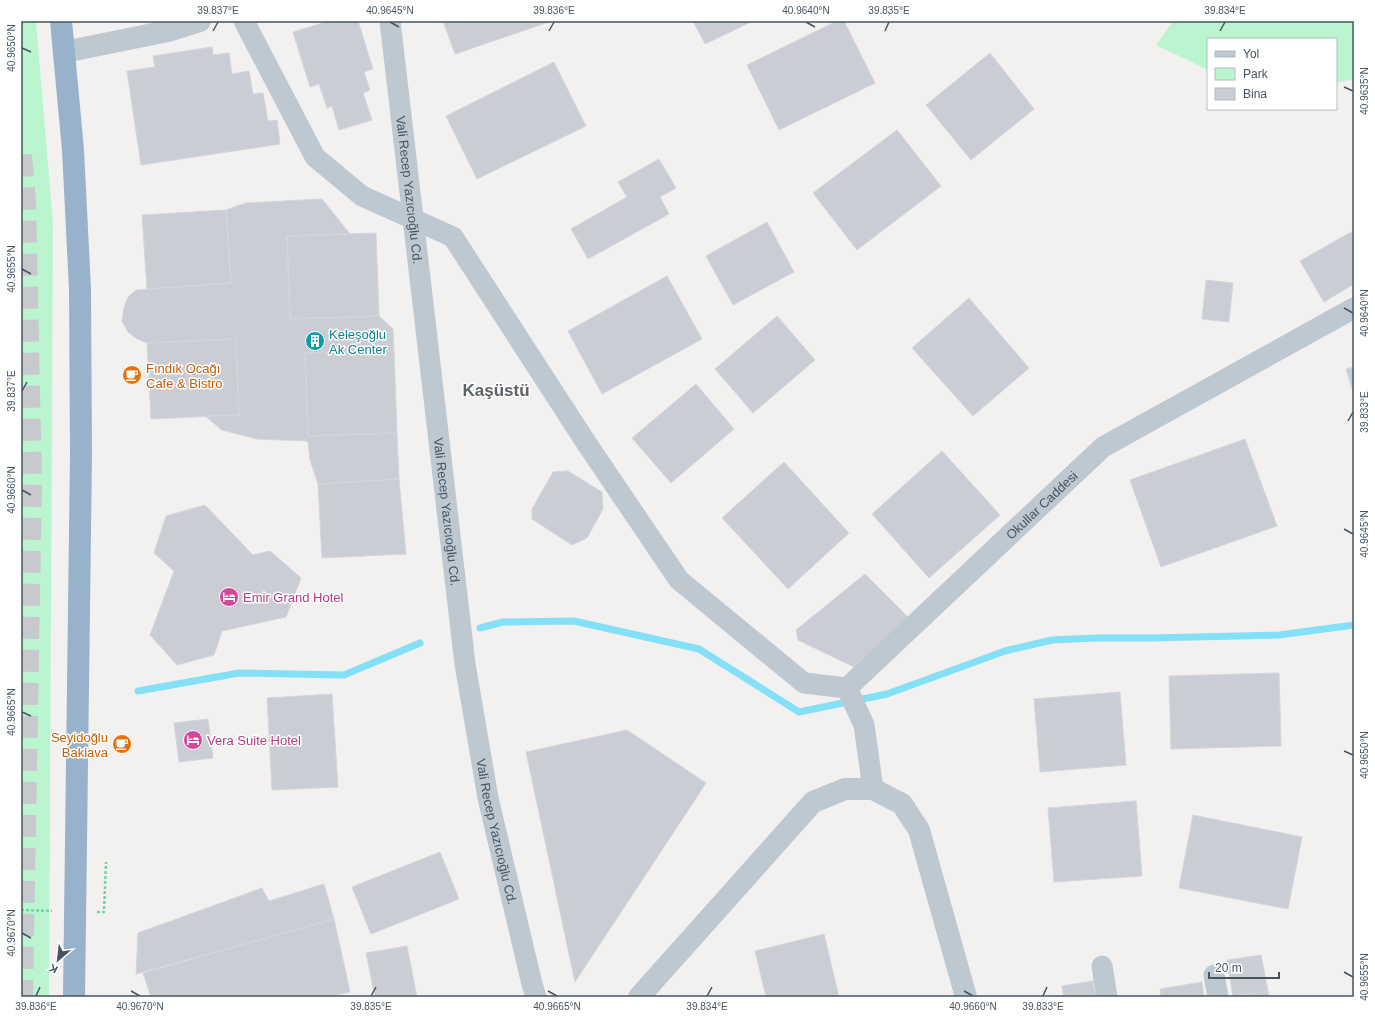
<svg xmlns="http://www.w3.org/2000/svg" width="1375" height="1018" viewBox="0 0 1375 1018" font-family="Helvetica,sans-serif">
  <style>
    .green { fill: #bbf5d0 }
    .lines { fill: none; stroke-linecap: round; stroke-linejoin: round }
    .stream { stroke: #83e0f6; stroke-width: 7 }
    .building { fill: #cacdd3; stroke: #d4d6dd }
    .trunk-tunnel { stroke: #c8c9cc; stroke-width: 22; stroke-dasharray: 22 11; stroke-linecap: butt }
    .path { stroke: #6fd7a1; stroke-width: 2.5; stroke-dasharray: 3 2; stroke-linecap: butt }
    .minor { stroke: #bdc8d1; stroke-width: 21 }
    .tertiary { stroke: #bdc8d1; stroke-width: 22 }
    .trunk { stroke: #98b2cb; stroke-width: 22 }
    .ticks { fill: none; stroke: #465460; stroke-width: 1.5 }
    .labels { text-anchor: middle; stroke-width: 3; stroke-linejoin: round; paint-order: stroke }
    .street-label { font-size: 13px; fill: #465460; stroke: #fff }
    .culture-label { font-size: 13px; fill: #0d838f; stroke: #fff; text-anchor: start }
    .food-label { font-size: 13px; fill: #c56008; stroke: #fff; text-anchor: start }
    .hotel-label { font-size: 13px; fill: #b23c85; stroke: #fff; text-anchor: start }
    .district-label { font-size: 17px; font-weight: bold; fill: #5c6166; stroke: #fff }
    .neatline { fill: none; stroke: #465460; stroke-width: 1.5 }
    .ticks-label { font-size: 10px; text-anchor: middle; fill: #465460 }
  </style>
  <rect width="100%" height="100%" fill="#f3f0f0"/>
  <path class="green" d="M 21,21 L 36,21 L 53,224 L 49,997 L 21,997 Z
    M 1173,21 L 1354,21 L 1354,79 L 1336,83 L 1336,39 L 1208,39 L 1208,70 L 1156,45 Z"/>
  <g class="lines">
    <path class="stream" d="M 480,628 L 503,622 L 574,621 L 699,649 L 799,712 L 887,694 L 1005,651 L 1052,640 L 1096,638 L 1150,638 L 1279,635 L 1354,625
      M 138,691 L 239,673 L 344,675 L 420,643"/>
  </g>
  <path class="building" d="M 329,21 L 358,21 L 373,69 L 364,72 L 370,90 L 363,93 L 372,120 L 339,130 L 332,106 L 327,108 L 319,84 L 310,87 L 293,32 Z
    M 443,21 L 552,21 L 455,54 Z
    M 693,21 L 753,21 L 705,44 Z
    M 837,21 L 844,21 L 875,83 L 779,130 L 747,65 Z
    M 212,47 L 213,55 L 229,53 L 232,74 L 249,71 L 253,94 L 263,93 L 268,121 L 277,120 L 280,144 L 141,165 L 127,71 L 155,67 L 153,56 Z
    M 990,53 L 1034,109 L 971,160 L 926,105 Z
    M 554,62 L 586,126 L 477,179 L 446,116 Z
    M 897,130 L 941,186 L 857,250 L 813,193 Z
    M 659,159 L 676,188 L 660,197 L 669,214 L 588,259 L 571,229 L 627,197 L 618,182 Z
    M 322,199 L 350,234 L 287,236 L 290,319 L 379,316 L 393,329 L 394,351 L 305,353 L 308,436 L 397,433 L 399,479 L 318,484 L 310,460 L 308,441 L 257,439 L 222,430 L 205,416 L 239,415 L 236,339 L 147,343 L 137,339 L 128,332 L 122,321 L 124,308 L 128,297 L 136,290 L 231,283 L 226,210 L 246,203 Z
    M 226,210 L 231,283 L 147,289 L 142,215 Z
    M 767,222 L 794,272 L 733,305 L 706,256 Z
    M 1351,232 L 1354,237 L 1354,284 L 1324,302 L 1300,261 Z
    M 376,233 L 379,316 L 290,319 L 287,236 Z
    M 667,276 L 702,339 L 602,394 L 568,331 Z
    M 1206,280 L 1233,283 L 1229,322 L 1202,319 Z
    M 969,298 L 1029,368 L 973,416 L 912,348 Z
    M 777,316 L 815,360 L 753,413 L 715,369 Z
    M 236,339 L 239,415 L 151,419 L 147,343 Z
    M 394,351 L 397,433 L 308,436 L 305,353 Z
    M 1354,367 L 1354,395 L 1346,369 Z
    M 696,384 L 734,429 L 671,483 L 632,438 Z
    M 1245,439 L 1277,526 L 1161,567 L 1130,480 Z
    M 942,451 L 1000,515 L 929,578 L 872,514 Z
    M 784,462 L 849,533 L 788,589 L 722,518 Z
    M 568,471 L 602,492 L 603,509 L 587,538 L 572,545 L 532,519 L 532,509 L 553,472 Z
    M 399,479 L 406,554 L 322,558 L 318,484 Z
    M 205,505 L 253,555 L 270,551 L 301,578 L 286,617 L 222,631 L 214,655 L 177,665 L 150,635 L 174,571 L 154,553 L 166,516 Z
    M 865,574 L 908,617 L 854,667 L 798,640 L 796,630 Z
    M 1279,673 L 1281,746 L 1171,749 L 1169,676 Z
    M 1120,692 L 1126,765 L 1040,772 L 1034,699 Z
    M 332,694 L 338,787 L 272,790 L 267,698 Z
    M 208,719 L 213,758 L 179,762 L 174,723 Z
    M 627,730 L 706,783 L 575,982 L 526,752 Z
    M 1136,801 L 1142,876 L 1054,882 L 1048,808 Z
    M 1193,815 L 1302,837 L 1288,909 L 1179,888 Z
    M 440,852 L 459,899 L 371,934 L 352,887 Z
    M 324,884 L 334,919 L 136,974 L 138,933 L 262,888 L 269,901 Z
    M 334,919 L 350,992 L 327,997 L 151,997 L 143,973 Z
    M 824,934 L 839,997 L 766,997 L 755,951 Z
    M 407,946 L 417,997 L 375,997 L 366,953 Z
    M 1261,955 L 1268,991 L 1233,996 L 1227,960 Z
    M 1093,981 L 1096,997 L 1064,997 L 1062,986 Z
    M 1202,982 L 1204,997 L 1161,997 L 1160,989 Z
    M 1268,991 L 1269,997 L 1233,997 L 1233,996 Z"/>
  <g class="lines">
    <path class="trunk-tunnel" d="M 21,155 L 25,201 L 31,483 L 22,997"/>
    <path class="path" d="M 21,910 L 52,911
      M 97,912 L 104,912 L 106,862"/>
    <g class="minor">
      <path d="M 244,21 L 315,157 L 362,196 L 453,237 L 587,444 L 679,580 L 804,683 L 847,688"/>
      <path id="s1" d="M 390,21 L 465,664 L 488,798 L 532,984 L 536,997"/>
      <path id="s2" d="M 847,688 L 1103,447 L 1354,308"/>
      <path d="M 847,688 L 864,725 L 873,789"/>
      <path d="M 1102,966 L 1107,997"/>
      <path d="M 1214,975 L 1218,997"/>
    </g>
    <path class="tertiary" d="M 64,52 L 168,31 L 200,21
      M 639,997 L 813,802 L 845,789 L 873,789 L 902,804 L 919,830 L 966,997"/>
    <path class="trunk" d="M 61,21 L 73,150 L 80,289 L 81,454 L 74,997"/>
  </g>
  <path class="ticks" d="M 390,22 L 399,27M 806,22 L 815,27M 213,31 L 218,22M 549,31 L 554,22M 885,31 L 889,22M 1220,31 L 1225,22M 22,48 L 31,52M 1344,87 L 1353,91M 22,269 L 31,274M 1344,308 L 1353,313M 22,391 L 27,382M 1348,421 L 1353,412M 22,490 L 31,495M 1344,529 L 1353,534M 22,712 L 31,716M 1344,751 L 1353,755M 22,933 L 31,938M 1344,972 L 1353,977M 131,991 L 140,996M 548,991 L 557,996M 964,991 L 973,996M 36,996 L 40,987M 371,996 L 376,987M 707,996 L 712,987M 1043,996 L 1047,987"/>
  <defs>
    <symbol id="building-disc" viewBox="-11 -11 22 22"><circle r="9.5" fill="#0f9aa8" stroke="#fff"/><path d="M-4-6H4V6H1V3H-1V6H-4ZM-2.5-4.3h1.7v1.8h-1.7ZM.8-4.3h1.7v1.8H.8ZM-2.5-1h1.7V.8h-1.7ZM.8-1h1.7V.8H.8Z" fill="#fff"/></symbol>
    <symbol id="cafe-disc" viewBox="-11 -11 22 22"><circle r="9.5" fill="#e8710a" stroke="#fff"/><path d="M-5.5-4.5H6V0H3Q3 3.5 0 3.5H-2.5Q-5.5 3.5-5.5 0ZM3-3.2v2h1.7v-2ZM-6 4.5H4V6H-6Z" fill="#fff"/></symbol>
    <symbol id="hotel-disc" viewBox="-11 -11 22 22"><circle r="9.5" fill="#d1479c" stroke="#fff"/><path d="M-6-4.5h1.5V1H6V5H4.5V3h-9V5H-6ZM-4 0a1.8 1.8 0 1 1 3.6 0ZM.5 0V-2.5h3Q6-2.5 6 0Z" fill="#fff"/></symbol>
  </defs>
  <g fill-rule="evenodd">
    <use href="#building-disc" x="304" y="330" width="22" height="22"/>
    <use href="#cafe-disc" x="121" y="364" width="22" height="22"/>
    <use href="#hotel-disc" x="218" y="586" width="22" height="22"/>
    <use href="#hotel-disc" x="182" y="729" width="22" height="22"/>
    <use href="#cafe-disc" x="111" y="733" width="22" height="22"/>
  </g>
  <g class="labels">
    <g class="street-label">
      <text dy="5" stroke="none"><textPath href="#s1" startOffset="170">Vali Recep Yazıcıoğlu Cd.</textPath></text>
      <text dy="5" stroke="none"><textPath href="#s2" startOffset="267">Okullar Caddesi</textPath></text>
      <text dy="5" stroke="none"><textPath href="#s1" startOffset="494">Vali Recep Yazıcıoğlu Cd.</textPath></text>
      <text dy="5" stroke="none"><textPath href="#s1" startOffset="818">Vali Recep Yazıcıoğlu Cd.</textPath></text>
    </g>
    <g class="culture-label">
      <text x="329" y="339">Keleşoğlu<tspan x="329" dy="15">Ak Center</tspan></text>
    </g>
    <g class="food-label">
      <text x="146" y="373">Fındık Ocağı<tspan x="146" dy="15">Cafe &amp; Bistro</tspan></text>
      <text x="108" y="742" text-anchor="end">Seyidoğlu<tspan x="108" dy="15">Baklava</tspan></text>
    </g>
    <g class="hotel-label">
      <text x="243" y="602">Emir Grand Hotel</text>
      <text x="207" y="745">Vera Suite Hotel</text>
    </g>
    <g class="district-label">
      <text x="496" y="396">Kaşüstü</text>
    </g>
  </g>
  <rect width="1375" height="1018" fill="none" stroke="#ffffff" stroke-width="44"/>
  <rect x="1207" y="38" width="130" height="72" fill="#ffffff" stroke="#b5bbbf"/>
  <rect x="1215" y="51" width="20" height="6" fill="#bdc8d1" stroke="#b5bbbf"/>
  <text x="1243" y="58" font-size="12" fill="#465460">Yol</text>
  <rect x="1215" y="68" width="20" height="12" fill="#bbf5d0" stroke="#b5bbbf"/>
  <text x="1243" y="78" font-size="12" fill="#465460">Park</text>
  <rect x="1215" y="88" width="20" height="12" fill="#cacdd3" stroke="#b5bbbf"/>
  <text x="1243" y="98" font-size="12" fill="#465460">Bina</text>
  <g transform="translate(58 960) rotate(208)" stroke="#ffffff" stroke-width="3" paint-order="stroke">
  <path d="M0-3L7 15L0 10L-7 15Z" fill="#465460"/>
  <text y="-6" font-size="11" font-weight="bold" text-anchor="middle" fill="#465460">K</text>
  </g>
  <path d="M1209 972v6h70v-6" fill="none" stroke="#465460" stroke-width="2"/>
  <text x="1215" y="972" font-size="12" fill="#465460" stroke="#ffffff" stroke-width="3" paint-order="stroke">20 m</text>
  <rect x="22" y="22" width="1331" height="974" class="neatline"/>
  <g class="ticks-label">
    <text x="218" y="14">39.837°E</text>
    <text x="390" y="14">40.9645°N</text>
    <text x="554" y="14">39.836°E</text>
    <text x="806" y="14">40.9640°N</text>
    <text x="889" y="14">39.835°E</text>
    <text x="1225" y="14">39.834°E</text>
    <text transform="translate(11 48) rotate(-90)" y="4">40.9650°N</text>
    <text transform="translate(1364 91) rotate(-90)" y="4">40.9635°N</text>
    <text transform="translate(11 269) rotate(-90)" y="4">40.9655°N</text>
    <text transform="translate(1364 313) rotate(-90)" y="4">40.9640°N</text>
    <text transform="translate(11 391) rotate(-90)" y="4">39.837°E</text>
    <text transform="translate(1364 412) rotate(-90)" y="4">39.833°E</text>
    <text transform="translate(11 490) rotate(-90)" y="4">40.9660°N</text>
    <text transform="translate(1364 534) rotate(-90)" y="4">40.9645°N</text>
    <text transform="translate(11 712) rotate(-90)" y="4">40.9665°N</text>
    <text transform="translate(1364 755) rotate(-90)" y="4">40.9650°N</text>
    <text transform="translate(11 933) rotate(-90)" y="4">40.9670°N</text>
    <text transform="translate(1364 977) rotate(-90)" y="4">40.9655°N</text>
    <text x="36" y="1010">39.836°E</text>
    <text x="140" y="1010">40.9670°N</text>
    <text x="371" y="1010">39.835°E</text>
    <text x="557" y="1010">40.9665°N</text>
    <text x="707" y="1010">39.834°E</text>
    <text x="973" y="1010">40.9660°N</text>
    <text x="1043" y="1010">39.833°E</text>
  </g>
</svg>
